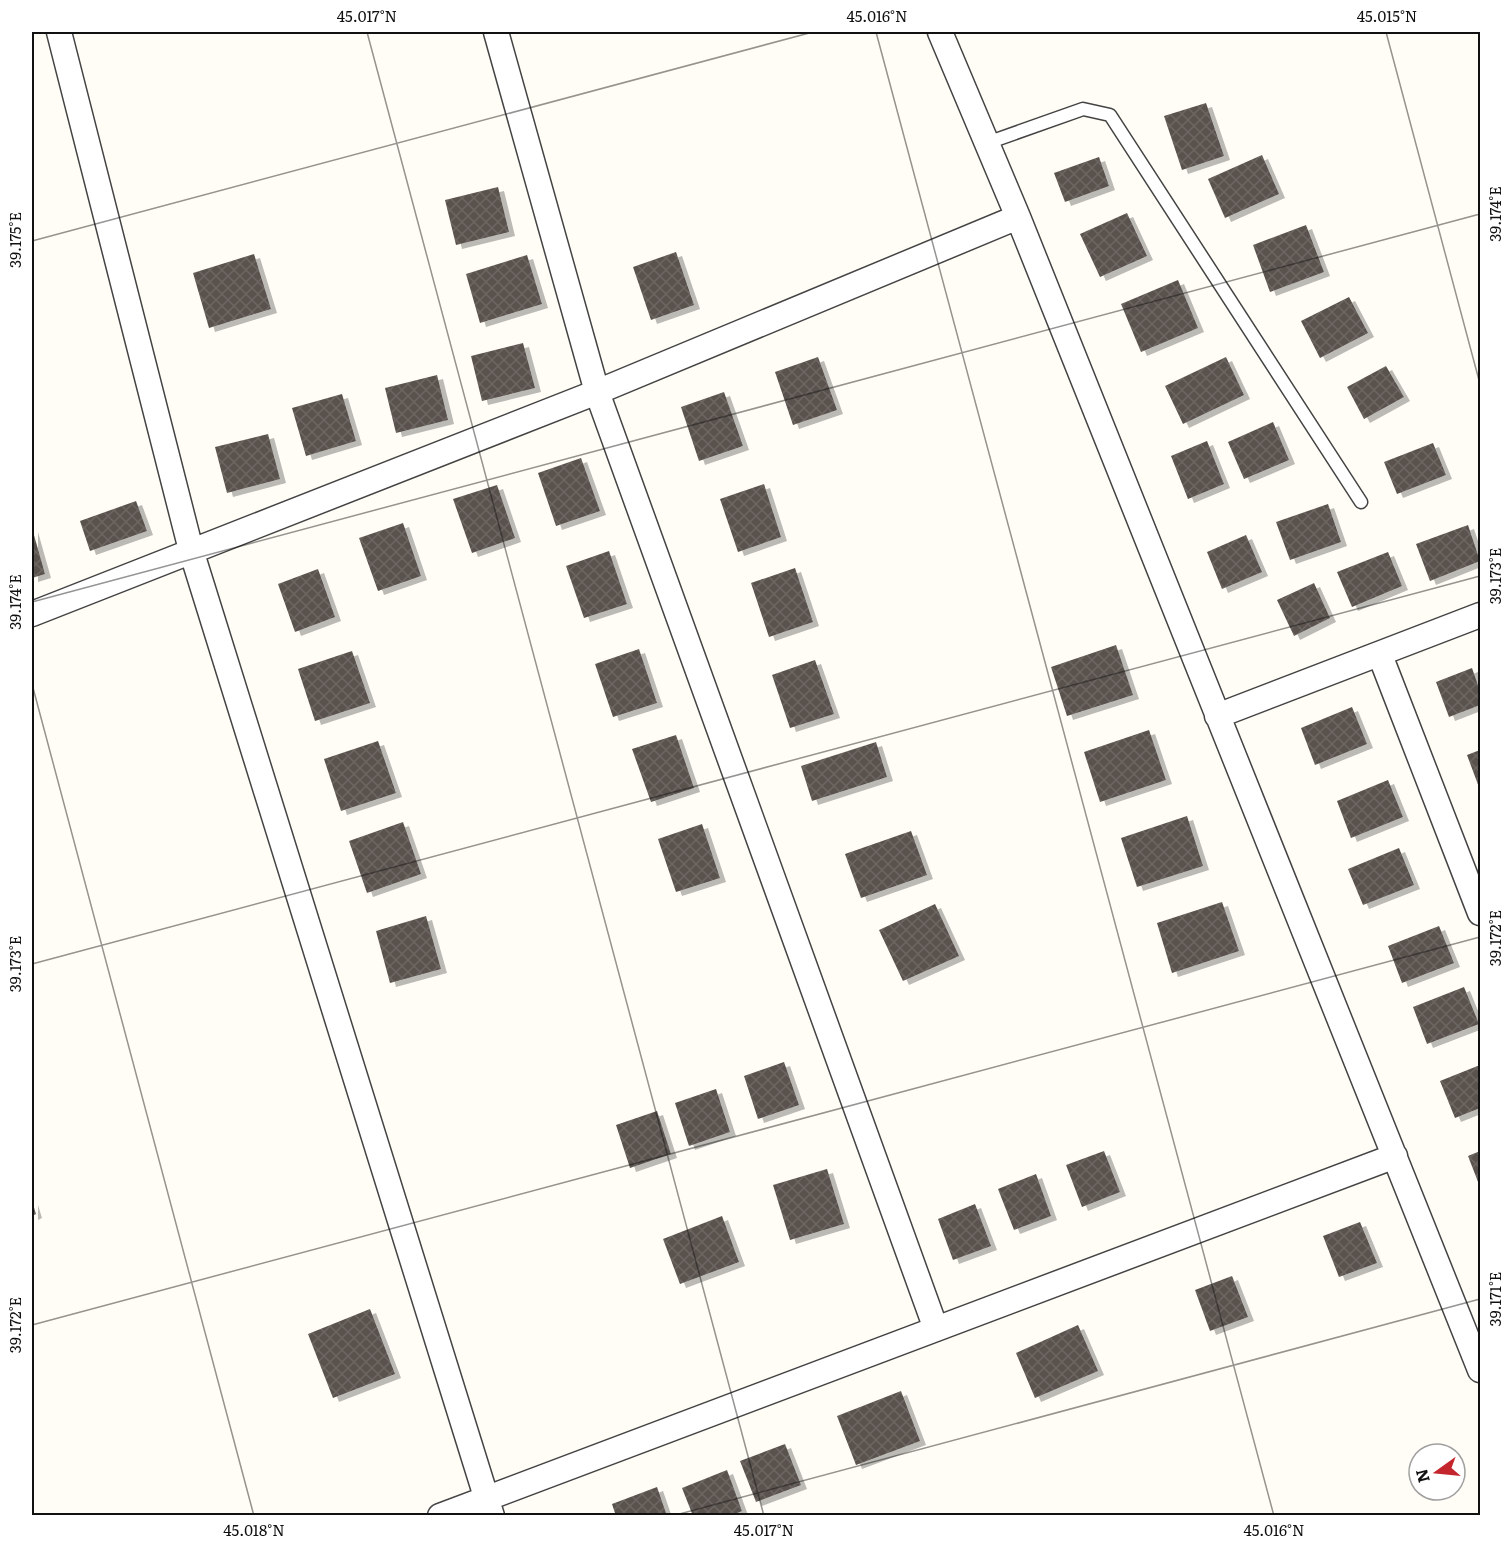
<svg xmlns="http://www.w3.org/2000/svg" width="1512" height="1547" viewBox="0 0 1512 1547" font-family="Literata,serif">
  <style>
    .building { fill: url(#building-cross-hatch); filter: url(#shadow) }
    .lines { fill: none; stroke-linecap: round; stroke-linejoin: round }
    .service-casing { stroke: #444; stroke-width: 15 }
    .minor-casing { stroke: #444; stroke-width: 27 }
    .service { stroke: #fff; stroke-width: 12 }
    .minor { stroke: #fff; stroke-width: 24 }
    .ticks { fill: none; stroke: #111; stroke-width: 1.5; stroke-opacity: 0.45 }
    .neatline { fill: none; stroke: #111; stroke-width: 2 }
    .ticks-label { font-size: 15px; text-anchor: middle; fill: #111 }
  </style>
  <defs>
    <pattern id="building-cross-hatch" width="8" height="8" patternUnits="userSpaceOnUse" patternTransform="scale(1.5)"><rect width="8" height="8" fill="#5a524d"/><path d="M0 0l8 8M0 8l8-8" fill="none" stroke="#6d6662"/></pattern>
    <filter id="shadow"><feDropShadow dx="6" dy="4" stdDeviation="0" flood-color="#0004"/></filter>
  </defs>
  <rect width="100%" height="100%" fill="#fffdf5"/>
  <path class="building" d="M 1206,103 L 1224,156 L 1182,170 L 1164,116 Z
    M 1262,155 L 1279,194 L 1225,218 L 1208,179 Z
    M 1099,157 L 1109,186 L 1065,202 L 1054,173 Z
    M 498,187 L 509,232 L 456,245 L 445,200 Z
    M 1127,213 L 1147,256 L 1100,277 L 1080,234 Z
    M 1306,225 L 1324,272 L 1270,292 L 1253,245 Z
    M 676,252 L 694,305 L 651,320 L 633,267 Z
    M 254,254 L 271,309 L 209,328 L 193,273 Z
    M 527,255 L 542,304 L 480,323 L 466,274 Z
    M 1178,280 L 1198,328 L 1141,352 L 1121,304 Z
    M 1349,297 L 1368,333 L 1320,358 L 1301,321 Z
    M 523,343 L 535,388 L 482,401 L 471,356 Z
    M 818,357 L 837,410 L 793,425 L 775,372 Z
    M 1226,357 L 1244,395 L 1183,424 L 1165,386 Z
    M 1386,366 L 1404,397 L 1364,419 L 1347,387 Z
    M 437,375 L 448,420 L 396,433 L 385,388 Z
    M 724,392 L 743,446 L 699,461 L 681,407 Z
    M 342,394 L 356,441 L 306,456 L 292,408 Z
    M 1273,422 L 1289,460 L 1244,479 L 1228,442 Z
    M 268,434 L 280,479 L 227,493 L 215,447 Z
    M 1207,441 L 1224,484 L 1188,499 L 1171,456 Z
    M 1433,443 L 1446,475 L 1397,494 L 1384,462 Z
    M 581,458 L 600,511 L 556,526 L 538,473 Z
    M 764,484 L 781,537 L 738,552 L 720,499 Z
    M 497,485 L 515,538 L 472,553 L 453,499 Z
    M 136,501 L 147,531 L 90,551 L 80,521 Z
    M 1328,504 L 1341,542 L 1290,560 L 1276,522 Z
    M 403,523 L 421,576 L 378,591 L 359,538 Z
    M 1468,525 L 1480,561 L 1430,581 L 1416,544 Z
    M 32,528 L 45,574 L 32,578 Z
    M 1246,535 L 1262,572 L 1222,589 L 1207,552 Z
    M 609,551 L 627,604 L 584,618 L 566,566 Z
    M 1388,552 L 1402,586 L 1352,607 L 1337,572 Z
    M 795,568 L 813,622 L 769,637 L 751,583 Z
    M 318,569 L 335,617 L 295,632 L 278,584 Z
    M 1314,583 L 1330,618 L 1294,636 L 1277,600 Z
    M 1116,645 L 1133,695 L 1067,716 L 1051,667 Z
    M 639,649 L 657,703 L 613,717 L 595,664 Z
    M 352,651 L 370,703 L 315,721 L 298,669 Z
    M 815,660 L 834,714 L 790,728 L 772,675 Z
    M 1472,668 L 1480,691 L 1480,705 L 1449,717 L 1436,682 Z
    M 1352,707 L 1367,744 L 1315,765 L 1301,728 Z
    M 1149,730 L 1166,780 L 1100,802 L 1084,752 Z
    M 676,735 L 694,788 L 651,802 L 632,749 Z
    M 378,741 L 396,793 L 341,811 L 324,759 Z
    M 876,742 L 887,777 L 812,801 L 801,766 Z
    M 1480,750 L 1480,790 L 1467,755 Z
    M 1388,780 L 1403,817 L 1351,838 L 1337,801 Z
    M 1187,816 L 1203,866 L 1137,887 L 1121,838 Z
    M 403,822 L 421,874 L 367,893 L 349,841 Z
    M 702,824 L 720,878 L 676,892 L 658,839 Z
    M 911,831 L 927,875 L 861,898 L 845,854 Z
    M 1399,848 L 1414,885 L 1363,905 L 1348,869 Z
    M 1222,902 L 1239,951 L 1172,973 L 1157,923 Z
    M 935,904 L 959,956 L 903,981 L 879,930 Z
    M 426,916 L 441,969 L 390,983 L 376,931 Z
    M 1439,926 L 1454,963 L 1402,983 L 1388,946 Z
    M 1464,987 L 1479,1024 L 1427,1044 L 1413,1007 Z
    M 784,1062 L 799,1105 L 758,1119 L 744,1076 Z
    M 1480,1065 L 1480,1108 L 1455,1118 L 1440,1081 Z
    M 716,1089 L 730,1132 L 689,1146 L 675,1103 Z
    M 657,1111 L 671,1154 L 630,1168 L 616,1125 Z
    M 1104,1151 L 1120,1192 L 1082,1207 L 1066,1165 Z
    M 1480,1151 L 1480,1187 L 1468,1156 Z
    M 827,1169 L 844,1224 L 790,1240 L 773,1185 Z
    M 1036,1174 L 1051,1216 L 1014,1230 L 998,1189 Z
    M 32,1201 L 36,1214 L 32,1216 Z
    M 975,1204 L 991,1246 L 953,1260 L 938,1219 Z
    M 722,1216 L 739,1262 L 680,1284 L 663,1239 Z
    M 1360,1222 L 1377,1263 L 1339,1277 L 1323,1236 Z
    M 1232,1276 L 1248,1317 L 1210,1331 L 1195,1290 Z
    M 370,1309 L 395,1374 L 333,1398 L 308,1334 Z
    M 1078,1325 L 1098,1371 L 1035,1398 L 1016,1353 Z
    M 901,1391 L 920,1441 L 856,1465 L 837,1416 Z
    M 785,1444 L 801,1485 L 756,1502 L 740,1461 Z
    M 727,1470 L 742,1511 L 730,1516 L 693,1516 L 682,1488 Z
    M 657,1487 L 667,1516 L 616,1516 L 612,1504 Z"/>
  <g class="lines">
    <defs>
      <path id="service" d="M 987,143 L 1083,109 L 1110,115 L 1361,502"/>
      <path id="minor" d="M 59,32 L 191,550 L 492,1516
        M 496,32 L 597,392 L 936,1329
        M 940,32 L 1018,217 L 1480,1370
        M 32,614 L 597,392 L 1018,217
        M 1380,655 L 1480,913
        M 1217,716 L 1480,615
        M 440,1516 L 1395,1156"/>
    </defs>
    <use href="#service" class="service-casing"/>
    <use href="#minor" class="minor-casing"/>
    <use href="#service" class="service"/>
    <use href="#minor" class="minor"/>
  </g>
  <path class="ticks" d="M 367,32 L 764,1516M 876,32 L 1274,1516M 1386,32 L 1480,384M 32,241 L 813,32M 32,602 L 1480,214M 32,684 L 254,1516M 32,964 L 1480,576M 32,1325 L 1480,937M 672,1516 L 1480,1299"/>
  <rect width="1512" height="1547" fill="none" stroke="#ffffff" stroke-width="66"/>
  <g transform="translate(1437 1472) rotate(255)"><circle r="28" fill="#ffffff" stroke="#a0a0a0" stroke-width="1.5"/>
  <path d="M0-4.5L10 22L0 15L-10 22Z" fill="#c4262e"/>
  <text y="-9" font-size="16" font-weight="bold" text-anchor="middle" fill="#111111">N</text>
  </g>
  <rect x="33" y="33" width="1446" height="1481" class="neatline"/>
  <g class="ticks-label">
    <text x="367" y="22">45.017°N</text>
    <text x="877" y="22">45.016°N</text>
    <text x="1387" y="22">45.015°N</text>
    <text transform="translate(1496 214) rotate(-90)" y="5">39.174°E</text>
    <text transform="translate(16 240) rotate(-90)" y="5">39.175°E</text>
    <text transform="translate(1496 576) rotate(-90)" y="5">39.173°E</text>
    <text transform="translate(16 602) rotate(-90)" y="5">39.174°E</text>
    <text transform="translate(1496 938) rotate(-90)" y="5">39.172°E</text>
    <text transform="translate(16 964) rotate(-90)" y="5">39.173°E</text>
    <text transform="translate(1496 1299) rotate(-90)" y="5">39.171°E</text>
    <text transform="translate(16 1325) rotate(-90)" y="5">39.172°E</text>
    <text x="254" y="1536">45.018°N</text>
    <text x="764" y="1536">45.017°N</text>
    <text x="1274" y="1536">45.016°N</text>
  </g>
</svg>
